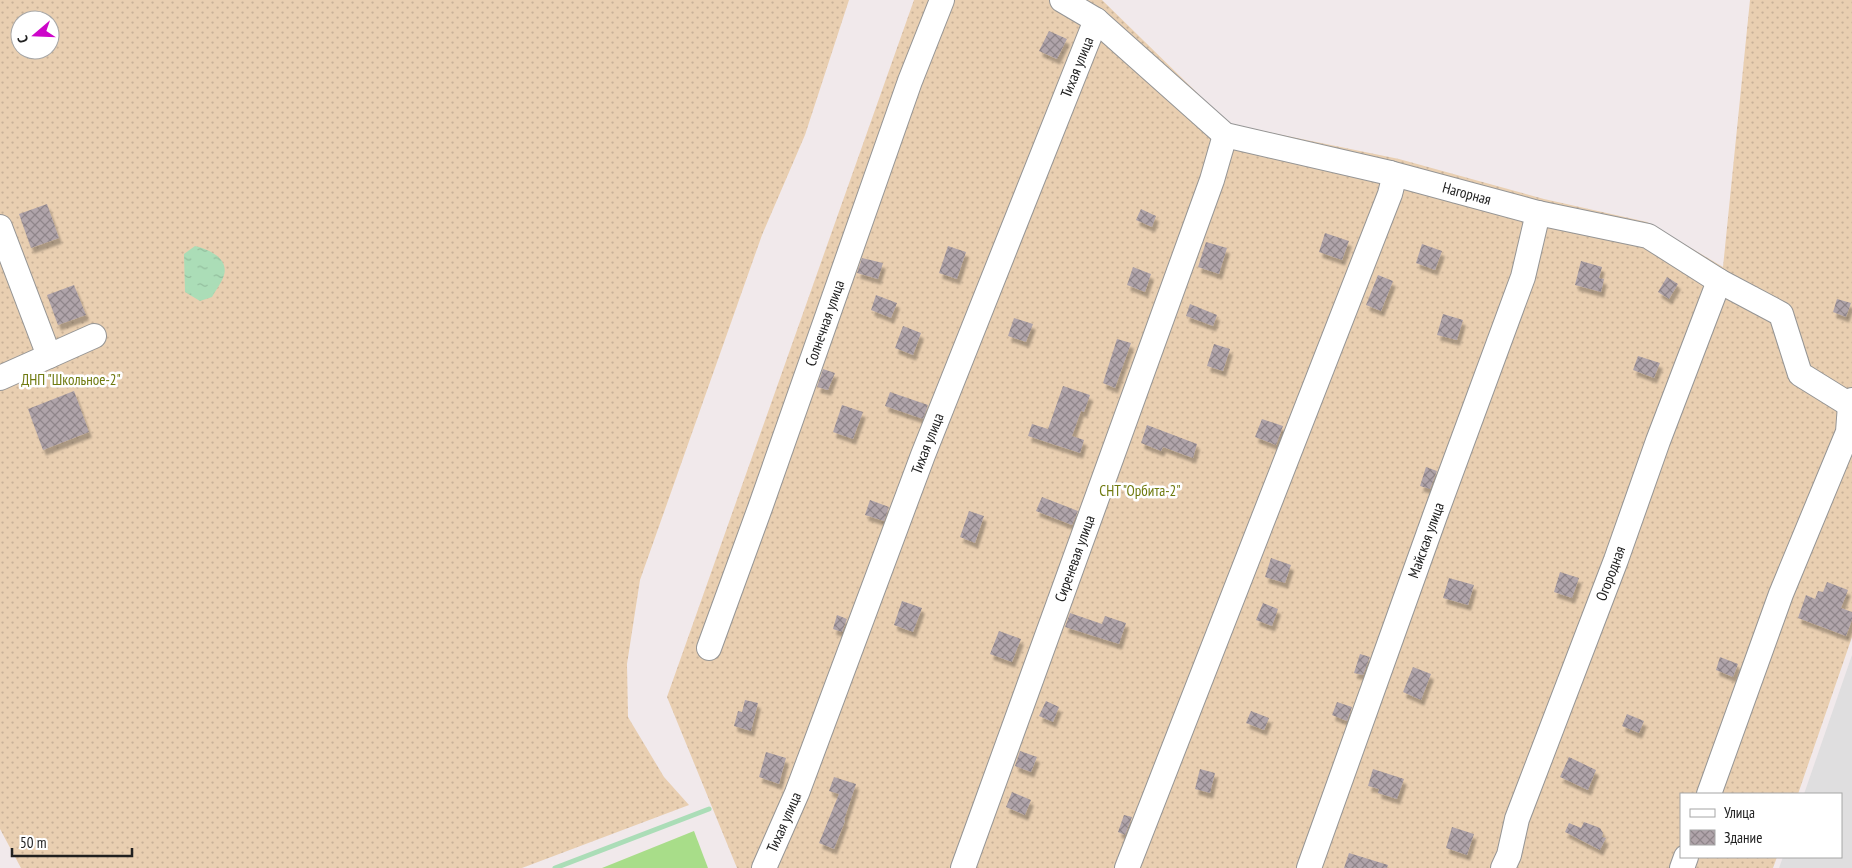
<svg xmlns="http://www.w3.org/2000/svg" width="1852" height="868" viewBox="0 0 1852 868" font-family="'PT Sans Narrow',sans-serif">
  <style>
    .residential { fill: #dfdedf }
    .grass { fill: url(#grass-dots); fill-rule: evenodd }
    .pitch { fill: #a8dd89 }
    .water { fill: url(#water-ripples) }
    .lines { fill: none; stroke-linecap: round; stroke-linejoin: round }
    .stream { stroke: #abddb7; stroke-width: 5 }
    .building { fill: url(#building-cross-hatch); filter: url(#shadow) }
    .minor-casing { stroke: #959595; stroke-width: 26 }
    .minor { stroke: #fff; stroke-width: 24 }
    .labels { text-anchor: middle; stroke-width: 5; stroke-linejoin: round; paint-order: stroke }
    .street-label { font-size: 15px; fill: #212121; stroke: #fff }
    .park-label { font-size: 15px; fill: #6f7a0f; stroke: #fff }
  </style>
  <defs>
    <pattern id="grass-dots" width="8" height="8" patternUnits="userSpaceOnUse" patternTransform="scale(1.25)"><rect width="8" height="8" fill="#e9cfb1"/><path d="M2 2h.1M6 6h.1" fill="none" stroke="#c8b198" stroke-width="1.8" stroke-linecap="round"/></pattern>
    <pattern id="water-ripples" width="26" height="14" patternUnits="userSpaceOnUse" patternTransform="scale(1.25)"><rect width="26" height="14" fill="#abddb7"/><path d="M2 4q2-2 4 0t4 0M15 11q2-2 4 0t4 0" fill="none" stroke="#93bd9d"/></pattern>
    <pattern id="building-cross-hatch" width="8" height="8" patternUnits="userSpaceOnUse" patternTransform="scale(1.25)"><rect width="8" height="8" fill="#b0a4aa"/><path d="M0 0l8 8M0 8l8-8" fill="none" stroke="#8f858a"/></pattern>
    <filter id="shadow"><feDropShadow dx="3" dy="5.5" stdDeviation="1" flood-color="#0004"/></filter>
  </defs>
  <rect width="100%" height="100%" fill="#f1e9eb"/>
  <path class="residential" d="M 1852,655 L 1852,868 L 1779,868 L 1783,857 L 1841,857 L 1841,794 L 1804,794 Z"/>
  <path class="grass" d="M 0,0 L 849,0 L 805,135 L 762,235 L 640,580 L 627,664 L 628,717 L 664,777 L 689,805 L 522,868 L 21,868 L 0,829 ZM 20,20 L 50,20 L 50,50 L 20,50 Z
    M 914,0 L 1102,0 L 1229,124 L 1399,159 L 1544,199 L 1647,222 L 1723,267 L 1750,0 L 1852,0 L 1852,637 L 1798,794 L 1681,794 L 1681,857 L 1777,857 L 1773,868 L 737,868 L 667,697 Z"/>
  <path class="pitch" d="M 694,831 L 708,868 L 602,868 Z"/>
  <path class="water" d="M 195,246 C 208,249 229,258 224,275 C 222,282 216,290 212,297 L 200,301 L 185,292 L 184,254 Z"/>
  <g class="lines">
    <path class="stream" d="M 555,868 L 709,809"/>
  </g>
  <path class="building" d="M 1049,31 L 1067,39 L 1057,59 L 1039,51 Z
    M 47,204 L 59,238 L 31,248 L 19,214 Z
    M 1141,209 L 1156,216 L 1152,227 L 1136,220 Z
    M 1325,233 L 1349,241 L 1342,260 L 1319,252 Z
    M 1206,242 L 1227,248 L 1219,274 L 1198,267 Z
    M 1422,244 L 1442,251 L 1435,270 L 1416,263 Z
    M 948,246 L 966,252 L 957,279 L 939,273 Z
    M 862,258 L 883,263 L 878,279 L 857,273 Z
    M 1581,261 L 1602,267 L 1599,278 L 1604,279 L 1601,292 L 1575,285 Z
    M 1133,267 L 1151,274 L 1145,292 L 1127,285 Z
    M 1378,275 L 1393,281 L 1381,311 L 1366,305 Z
    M 1667,277 L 1678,284 L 1669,299 L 1658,292 Z
    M 74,285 L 86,315 L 58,325 L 47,295 Z
    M 876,295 L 897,303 L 891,318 L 871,310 Z
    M 1837,299 L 1851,303 L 1846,317 L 1833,312 Z
    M 1190,304 L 1217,315 L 1213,326 L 1186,316 Z
    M 1443,314 L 1463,320 L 1457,340 L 1437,335 Z
    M 1014,318 L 1033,324 L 1026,342 L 1008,336 Z
    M 903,326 L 921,333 L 913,355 L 895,348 Z
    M 1117,339 L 1131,343 L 1115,388 L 1103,383 Z
    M 1214,344 L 1230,349 L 1223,371 L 1207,366 Z
    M 1638,356 L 1660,363 L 1654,378 L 1633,370 Z
    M 823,369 L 835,373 L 828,390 L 817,387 Z
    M 1063,386 L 1090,395 L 1084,412 L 1081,411 L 1072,436 L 1084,440 L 1080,453 L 1028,436 L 1032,424 L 1048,429 Z
    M 74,391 L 89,432 L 43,450 L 28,409 Z
    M 890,392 L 928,405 L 923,419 L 885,406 Z
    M 842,405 L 863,412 L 853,439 L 833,432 Z
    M 1262,419 L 1283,426 L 1276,445 L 1255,437 Z
    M 1147,425 L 1197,444 L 1193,458 L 1163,447 L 1161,451 L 1141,443 Z
    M 1426,467 L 1437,471 L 1430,489 L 1420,486 Z
    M 1042,497 L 1078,511 L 1072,525 L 1036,511 Z
    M 870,500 L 889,507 L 884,521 L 865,515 Z
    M 969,511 L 984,516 L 975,543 L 960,537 Z
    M 1271,558 L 1291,565 L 1285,583 L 1265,577 Z
    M 1560,572 L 1579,578 L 1572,598 L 1554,592 Z
    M 1449,578 L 1474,585 L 1468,605 L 1443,598 Z
    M 1827,582 L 1848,590 L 1841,608 L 1852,612 L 1852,620 L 1846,636 L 1798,618 L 1806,595 L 1815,599 L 1818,591 L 1823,592 Z
    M 902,601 L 922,608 L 913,632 L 894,625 Z
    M 1263,603 L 1278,609 L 1272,626 L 1256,620 Z
    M 1070,613 L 1102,624 L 1105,616 L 1126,623 L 1119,644 L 1065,627 Z
    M 837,615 L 847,619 L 842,632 L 833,629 Z
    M 999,631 L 1021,639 L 1012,662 L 990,654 Z
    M 1360,654 L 1370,657 L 1363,675 L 1354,673 Z
    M 1720,657 L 1738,664 L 1733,677 L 1716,670 Z
    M 1413,667 L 1431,674 L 1421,700 L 1403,692 Z
    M 745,700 L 758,703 L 751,731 L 734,726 L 738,711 L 742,712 Z
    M 1046,701 L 1059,707 L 1053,722 L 1039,716 Z
    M 1337,702 L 1352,707 L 1347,721 L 1332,715 Z
    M 1251,711 L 1269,718 L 1264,730 L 1246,723 Z
    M 1627,714 L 1644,721 L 1639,733 L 1622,726 Z
    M 1020,751 L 1037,757 L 1031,772 L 1015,766 Z
    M 766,752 L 786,758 L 779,784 L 759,777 Z
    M 1569,757 L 1596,770 L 1588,790 L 1560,777 Z
    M 1200,769 L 1215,773 L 1210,793 L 1195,789 Z
    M 1373,769 L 1404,779 L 1397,799 L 1378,793 L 1379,789 L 1368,786 Z
    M 834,777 L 856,784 L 844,820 L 845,821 L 834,849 L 819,843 L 839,794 L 829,791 Z
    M 1012,792 L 1031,800 L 1025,815 L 1006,807 Z
    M 1124,815 L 1132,817 L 1125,835 L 1118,832 Z
    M 1584,822 L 1600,828 L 1603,833 L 1602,837 L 1606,838 L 1600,850 L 1565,832 L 1569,823 L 1581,828 Z
    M 1452,827 L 1474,834 L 1467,855 L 1446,848 Z
    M 1349,853 L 1388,865 L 1387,868 L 1344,868 Z"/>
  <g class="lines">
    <defs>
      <g id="minor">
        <path id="s1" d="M 1062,0 L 1096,20 L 1225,135 L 1390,173 L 1538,213 L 1648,236 L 1719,281 L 1781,314 L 1800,374 L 1850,405"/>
        <path d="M 0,227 L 49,356"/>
        <path d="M 0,378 L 94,336"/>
        <path id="s2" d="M 709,648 L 760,508 L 910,81 L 942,0"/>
        <path d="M 1709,794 L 1781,594 L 1848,432 L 1850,405 L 1852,400"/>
        <path id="s3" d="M 764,868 L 797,793 L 923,455 L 1096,20"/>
        <path id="s4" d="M 963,868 L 1212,180 L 1225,135"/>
        <path d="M 1127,868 L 1390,194 L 1393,182 L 1390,173"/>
        <path id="s5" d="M 1309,868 L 1436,513 L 1523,277 L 1538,213"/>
        <path id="s6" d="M 1503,868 L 1509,855 L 1517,819 L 1616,560 L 1658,441 L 1719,281"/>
        <path d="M 1682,868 L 1686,857"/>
      </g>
    </defs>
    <use href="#minor" class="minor-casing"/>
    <use href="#minor" class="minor"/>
  </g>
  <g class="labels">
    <g class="street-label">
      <text dy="5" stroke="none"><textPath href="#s3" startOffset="860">Тихая улица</textPath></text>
      <text dy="5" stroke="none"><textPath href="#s1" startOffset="461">Нагорная</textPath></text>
      <text dy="5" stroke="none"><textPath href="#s2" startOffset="345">Солнечная улица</textPath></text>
      <text dy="5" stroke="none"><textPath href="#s3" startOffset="455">Тихая улица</textPath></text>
      <text dy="5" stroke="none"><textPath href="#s5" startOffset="348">Майская улица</textPath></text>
      <text dy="5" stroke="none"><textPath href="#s4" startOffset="329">Сиреневая улица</textPath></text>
      <text dy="5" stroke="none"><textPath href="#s6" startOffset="314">Огородная</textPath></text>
      <text dy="5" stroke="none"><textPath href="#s3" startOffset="50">Тихая улица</textPath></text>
    </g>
    <g class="park-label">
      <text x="71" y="385">ДНП "Школьное-2"</text>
      <text x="1140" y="496">СНТ "Орбита-2"</text>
    </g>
  </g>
  <rect x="1680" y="793" width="162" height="65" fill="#ffffff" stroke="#a6a6a6"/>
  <rect x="1690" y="809" width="25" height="8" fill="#ffffff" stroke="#a6a6a6"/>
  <text x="1724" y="818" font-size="15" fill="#212121">Улица</text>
  <rect x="1690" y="830" width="25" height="15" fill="url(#building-cross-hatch)" stroke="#a6a6a6"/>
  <text x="1724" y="843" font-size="15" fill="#212121">Здание</text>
  <g transform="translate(35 35) rotate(251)"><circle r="24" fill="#ffffff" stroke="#a6a6a6"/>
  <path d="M0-4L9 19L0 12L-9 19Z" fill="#cd06c9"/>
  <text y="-8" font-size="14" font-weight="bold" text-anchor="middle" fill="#212121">С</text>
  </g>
  <path d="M12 848v8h120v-8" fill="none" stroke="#212121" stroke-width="2.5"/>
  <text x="20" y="848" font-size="15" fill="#212121" stroke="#ffffff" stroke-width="4" paint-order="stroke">50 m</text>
</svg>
